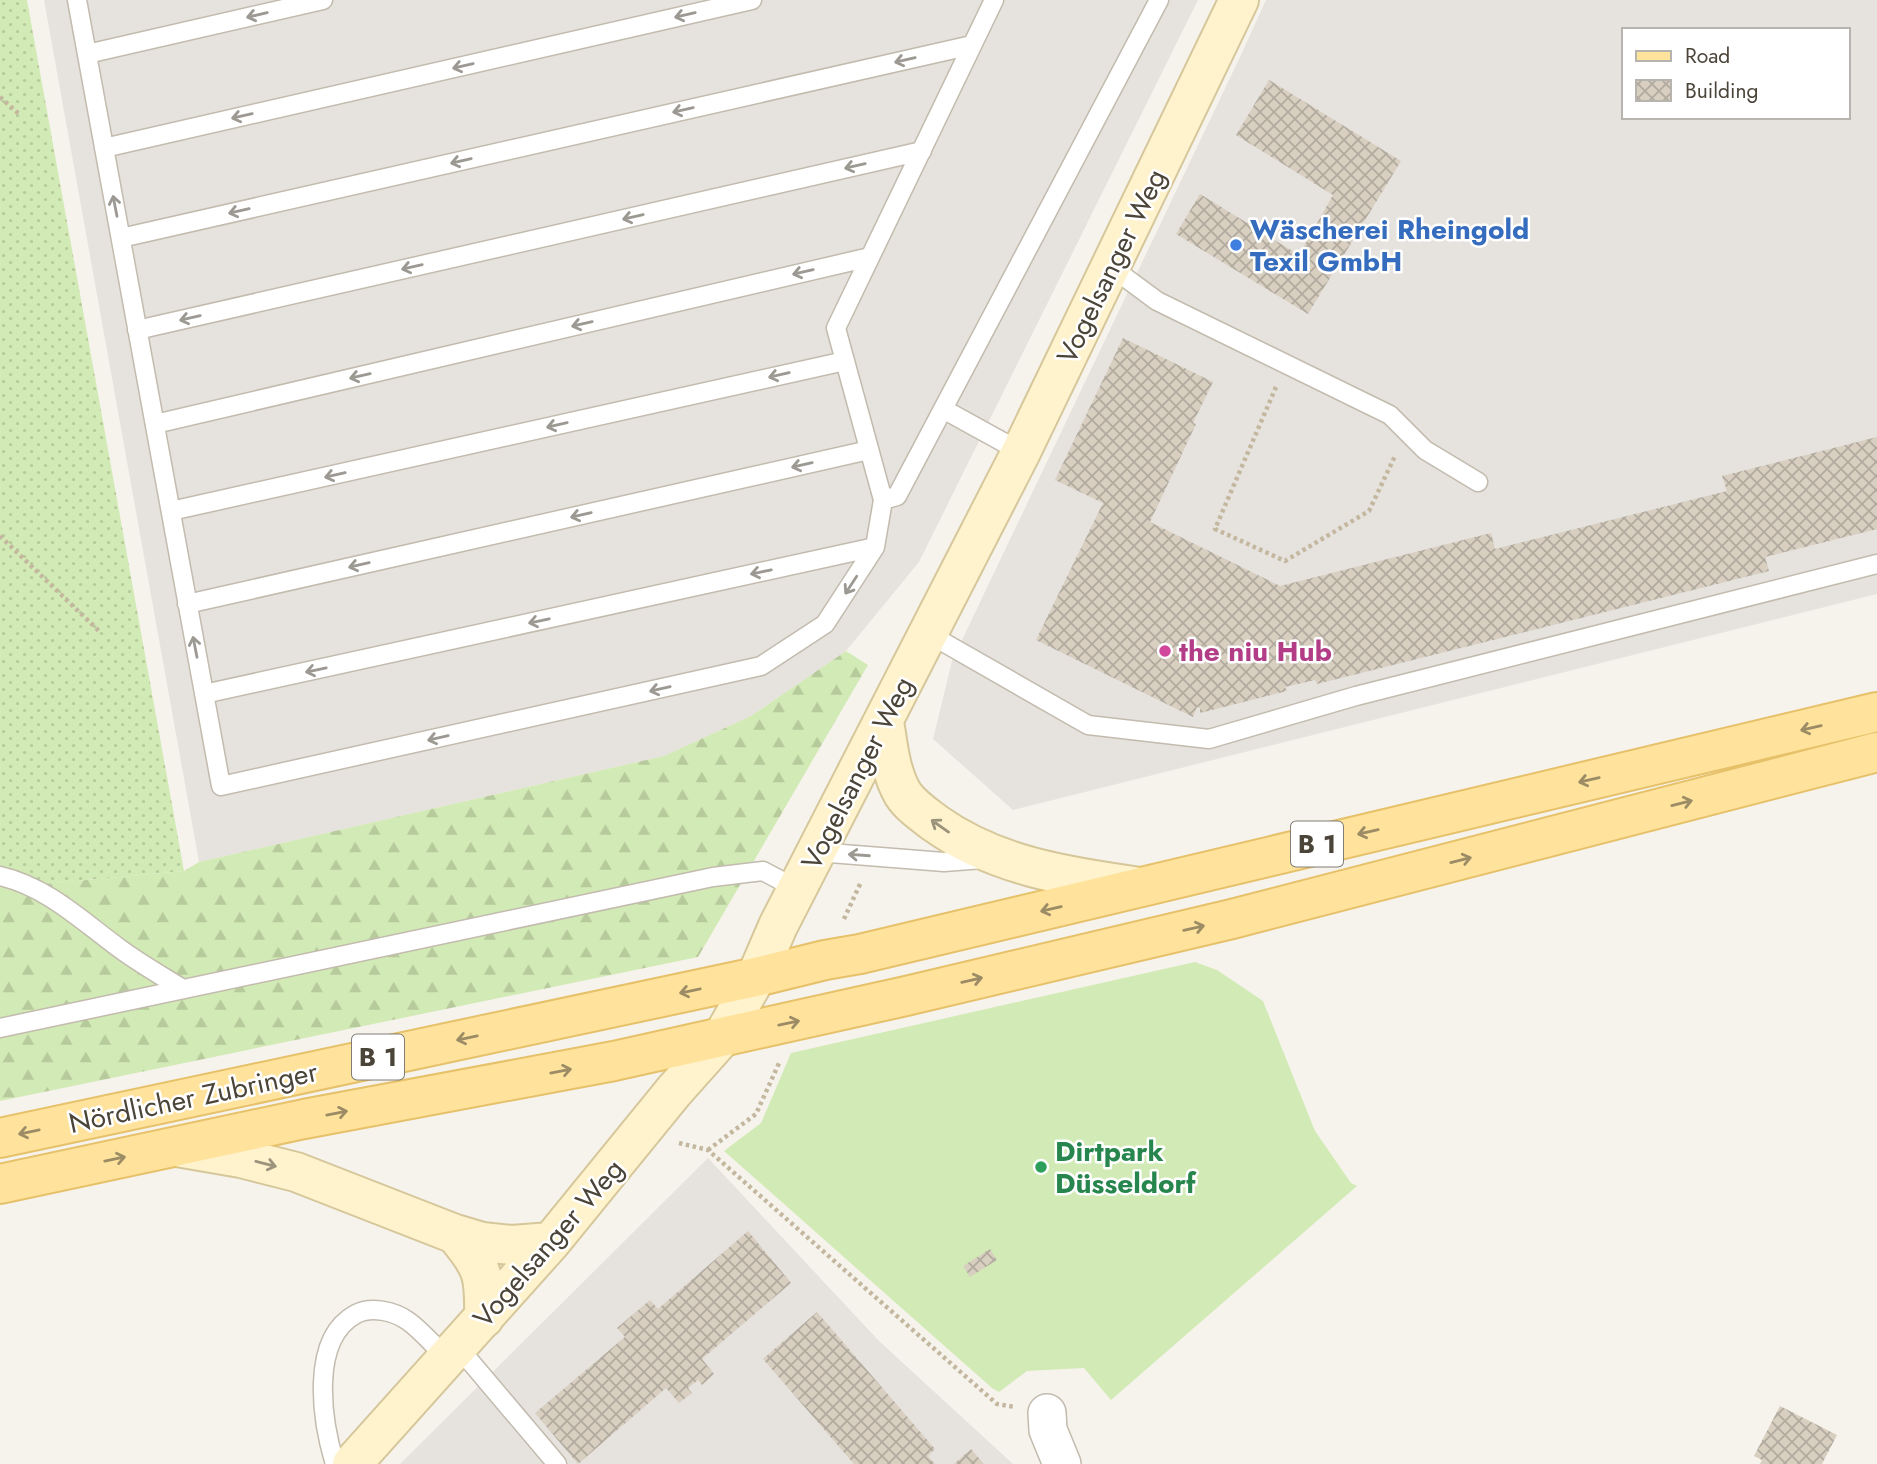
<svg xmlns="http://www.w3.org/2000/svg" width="1877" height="1464" viewBox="0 0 1877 1464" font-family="Jost,sans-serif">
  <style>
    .industrial { fill: #e6e2dd; fill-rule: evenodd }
    .grass { fill: url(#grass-dots) }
    .forest { fill: url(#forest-firs) }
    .pitch { fill: #d2eab5 }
    .building { fill: url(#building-cross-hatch) }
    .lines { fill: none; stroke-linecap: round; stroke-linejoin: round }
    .lane-casing { stroke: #c2bbae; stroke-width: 21 }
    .street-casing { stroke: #c2bbae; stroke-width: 40 }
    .secondary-casing { stroke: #d6c79b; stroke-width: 42 }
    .primary-casing { stroke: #e6c16a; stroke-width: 42 }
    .path { stroke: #c4b79f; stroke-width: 4.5; stroke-dasharray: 3.5 3.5; stroke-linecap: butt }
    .lane { stroke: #fff; stroke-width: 18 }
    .street { stroke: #fff; stroke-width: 37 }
    .secondary { stroke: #fff3cd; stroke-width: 38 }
    .primary { stroke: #ffe39c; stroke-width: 38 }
    .oneway { stroke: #9c9892 }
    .oneway2 { stroke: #9c8c66 }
    .oneway3 { stroke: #9c937c }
    .shop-dot { fill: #3f7fe0; stroke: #fff; stroke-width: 2.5 }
    .hotel-dot { fill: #d1479c; stroke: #fff; stroke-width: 2.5 }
    .leisure-dot { fill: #2e9e5b; stroke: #fff; stroke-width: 2.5 }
    .labels { text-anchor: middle; stroke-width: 5; stroke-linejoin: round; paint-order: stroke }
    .shield { fill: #fff; stroke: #817c74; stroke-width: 2 }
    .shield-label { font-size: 26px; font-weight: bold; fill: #4b4439 }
    .shop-label { font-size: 28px; font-weight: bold; fill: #366cbe; stroke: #fff; text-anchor: start }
    .street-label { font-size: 28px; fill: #4b4439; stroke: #fff }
    .hotel-label { font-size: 28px; font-weight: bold; fill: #b23c85; stroke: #fff; text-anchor: start }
    .leisure-label { font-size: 28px; font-weight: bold; fill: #27864d; stroke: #fff; text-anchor: start }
  </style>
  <defs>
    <pattern id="grass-dots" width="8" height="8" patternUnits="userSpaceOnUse" patternTransform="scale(1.75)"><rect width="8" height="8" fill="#d2eab5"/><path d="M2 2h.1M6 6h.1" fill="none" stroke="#b6ca9c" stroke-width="1.8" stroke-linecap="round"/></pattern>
    <pattern id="forest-firs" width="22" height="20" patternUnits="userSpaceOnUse" patternTransform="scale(1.75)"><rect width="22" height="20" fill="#d2eab5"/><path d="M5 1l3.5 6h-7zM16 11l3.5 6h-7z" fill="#b6ca9c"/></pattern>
    <pattern id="building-cross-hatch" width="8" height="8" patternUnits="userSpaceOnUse" patternTransform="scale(1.75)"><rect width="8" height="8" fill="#d8cfc1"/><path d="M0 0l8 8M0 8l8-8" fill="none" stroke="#b1aa9e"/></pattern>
  </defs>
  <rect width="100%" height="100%" fill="#f6f3ec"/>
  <path class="industrial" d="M 44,0 L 1198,0 L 919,562 L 846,651 L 751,716 L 664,756 L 199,862 Z
    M 1266,0 L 1877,0 L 1877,594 L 1013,810 L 933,739 L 952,661 L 1240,57 ZM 1623,30 L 1847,30 L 1847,117 L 1623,117 Z
    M 708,1158 L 879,1341 L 1013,1464 L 400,1464 Z"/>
  <path class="grass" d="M 0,0 L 27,0 L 184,871 L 0,888 Z"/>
  <path class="forest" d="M 846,651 L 868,665 L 698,957 L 0,1101 L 0,888 L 184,871 L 199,862 L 664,756 L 751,716 Z"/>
  <path class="pitch" d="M 1195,962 L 1217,970 L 1263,1001 L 1315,1131 L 1351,1183 L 1357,1186 L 1111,1400 L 1084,1368 L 1027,1371 L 999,1392 L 992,1388 L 724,1151 L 761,1123 L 791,1053 Z"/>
  <path class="building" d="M 1269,80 L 1401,161 L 1308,314 L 1176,234 L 1200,194 L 1299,255 L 1333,195 L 1236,135 Z
    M 1123,338 L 1213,382 L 1193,423 L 1196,424 L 1150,522 L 1280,586 L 1491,533 L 1495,549 L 1727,491 L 1722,476 L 1877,437 L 1877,529 L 1765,557 L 1769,571 L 1317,684 L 1315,680 L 1285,687 L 1287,691 L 1200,713 L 1200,708 L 1197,707 L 1193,717 L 1036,640 L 1103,503 L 1055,480 Z
    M 748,1231 L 791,1283 L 702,1359 L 714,1374 L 702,1385 L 698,1380 L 688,1388 L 692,1393 L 679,1403 L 666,1388 L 578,1464 L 535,1413 L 625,1337 L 617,1328 L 650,1300 L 658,1309 Z
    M 990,1249 L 997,1260 L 970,1277 L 963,1266 Z
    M 817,1312 L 935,1449 L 928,1456 L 935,1464 L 854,1464 L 763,1359 Z
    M 1780,1406 L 1837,1435 L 1822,1464 L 1760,1464 L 1762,1460 L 1754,1456 Z
    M 971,1449 L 984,1464 L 954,1464 Z"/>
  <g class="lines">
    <defs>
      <path id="lane" d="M 77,0 L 221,786 L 761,666 L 825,624 L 875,547 L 883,500
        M 994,0 L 836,328 L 883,500 L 897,496 L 1159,0
        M 87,54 L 323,0
        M 104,148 L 752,0
        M 121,238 L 972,45
        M 1111,267 L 1157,301 L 1390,415 L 1425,450 L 1478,482
        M 137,330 L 922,151
        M 943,409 L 1021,452
        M 155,424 L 870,257
        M 171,511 L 845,361
        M 187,604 L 869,450
        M 929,634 L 1088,725 L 1209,739 L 1356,696 L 1877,564
        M 204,694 L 875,547
        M 817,852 L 944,862 L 983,859
        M 0,876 C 47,887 81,920 119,948 C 139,963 162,976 183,989
        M 0,1028 L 713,877 L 763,871 L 797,889
        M 458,1347 L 557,1464
        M 335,1464 C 322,1422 309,1339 356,1314 C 371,1306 394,1311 408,1321 C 422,1331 434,1346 447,1358"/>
      <path id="street" d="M 1047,1413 L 1048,1430 L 1062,1464"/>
      <path id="secondary" d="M 884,721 C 888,745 890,772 903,794 C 911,806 923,814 935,823 C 995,866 1068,877 1140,887
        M 177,1147 L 241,1158 L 296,1172 L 455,1234 L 482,1242 L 512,1245 L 551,1242
        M 455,1234 C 483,1267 485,1275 484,1318
        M 352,1464 L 551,1242 L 674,1091 L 723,1036 L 756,977 L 778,926 L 1021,452 L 1239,0"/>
      <path id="primary" d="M 0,1138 L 756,977 L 825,960 L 860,954 L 1877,712
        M 0,1184 L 304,1119 L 614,1061 L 906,996 L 1232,919 L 1877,752"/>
    </defs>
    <use href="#lane" class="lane-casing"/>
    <use href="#street" class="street-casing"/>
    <use href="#secondary" class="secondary-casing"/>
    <use href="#primary" class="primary-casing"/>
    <path class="path" d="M 0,97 L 19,114
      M 1276,387 L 1215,529 L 1285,561 L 1369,511 L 1395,456
      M 0,536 L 99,631
      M 844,919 L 861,882
      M 679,1143 L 708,1150 L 997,1404 L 1015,1407
      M 708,1150 L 756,1114 L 780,1061"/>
    <use href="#lane" class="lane"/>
    <use href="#street" class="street"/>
    <use href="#secondary" class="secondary"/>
    <use href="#primary" class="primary"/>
  </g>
  <defs><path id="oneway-shaft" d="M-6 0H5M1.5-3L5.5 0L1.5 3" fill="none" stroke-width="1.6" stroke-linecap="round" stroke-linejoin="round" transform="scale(1.75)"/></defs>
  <g class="oneway">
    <use href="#oneway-shaft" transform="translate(257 15) rotate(167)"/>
    <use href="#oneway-shaft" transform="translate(685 15) rotate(167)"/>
    <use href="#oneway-shaft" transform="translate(905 60) rotate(167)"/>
    <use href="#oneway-shaft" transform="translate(463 66) rotate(167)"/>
    <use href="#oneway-shaft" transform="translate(683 110) rotate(167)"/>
    <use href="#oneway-shaft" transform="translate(242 116) rotate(167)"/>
    <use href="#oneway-shaft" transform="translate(461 161) rotate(167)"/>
    <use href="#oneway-shaft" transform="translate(855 166) rotate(167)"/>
    <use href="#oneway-shaft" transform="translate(115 206) rotate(-101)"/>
    <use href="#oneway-shaft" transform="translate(239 211) rotate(167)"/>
    <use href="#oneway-shaft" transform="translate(633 217) rotate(167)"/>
    <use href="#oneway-shaft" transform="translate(412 267) rotate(167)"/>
    <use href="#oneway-shaft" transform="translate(803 272) rotate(167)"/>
    <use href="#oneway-shaft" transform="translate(190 318) rotate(167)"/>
    <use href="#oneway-shaft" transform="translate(582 324) rotate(167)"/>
    <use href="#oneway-shaft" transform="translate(779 375) rotate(167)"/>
    <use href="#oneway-shaft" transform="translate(360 376) rotate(167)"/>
    <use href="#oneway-shaft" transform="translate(557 425) rotate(167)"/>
    <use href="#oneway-shaft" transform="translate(802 465) rotate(167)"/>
    <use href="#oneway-shaft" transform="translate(335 475) rotate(167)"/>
    <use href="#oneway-shaft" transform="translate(581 515) rotate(167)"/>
    <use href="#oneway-shaft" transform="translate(359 565) rotate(167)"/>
    <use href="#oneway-shaft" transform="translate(761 572) rotate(168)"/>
    <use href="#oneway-shaft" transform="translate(851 585) rotate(123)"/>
    <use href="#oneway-shaft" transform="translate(539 621) rotate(168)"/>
    <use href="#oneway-shaft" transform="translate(195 647) rotate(-101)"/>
    <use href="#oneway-shaft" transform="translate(316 670) rotate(168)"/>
    <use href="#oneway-shaft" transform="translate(660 689) rotate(167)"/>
    <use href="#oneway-shaft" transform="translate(438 738) rotate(167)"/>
    <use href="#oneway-shaft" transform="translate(859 855) rotate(-176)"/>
  </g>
  <g class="oneway2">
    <use href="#oneway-shaft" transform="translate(1811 728) rotate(167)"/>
    <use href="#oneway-shaft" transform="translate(1589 780) rotate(167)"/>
    <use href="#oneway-shaft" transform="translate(1682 803) rotate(-14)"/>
    <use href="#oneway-shaft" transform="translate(1368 832) rotate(167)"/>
    <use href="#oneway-shaft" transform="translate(1461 860) rotate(-14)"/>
    <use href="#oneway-shaft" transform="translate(1051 909) rotate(167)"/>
    <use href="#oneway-shaft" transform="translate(1194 928) rotate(-13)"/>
    <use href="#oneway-shaft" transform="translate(972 980) rotate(-13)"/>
    <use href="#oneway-shaft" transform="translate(690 991) rotate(168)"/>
    <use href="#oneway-shaft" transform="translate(789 1023) rotate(-12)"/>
    <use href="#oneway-shaft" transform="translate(467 1038) rotate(168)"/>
    <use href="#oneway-shaft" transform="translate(561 1071) rotate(-11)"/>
    <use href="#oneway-shaft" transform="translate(337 1113) rotate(-11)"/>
    <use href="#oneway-shaft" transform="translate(29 1132) rotate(168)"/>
    <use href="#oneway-shaft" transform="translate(115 1159) rotate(-12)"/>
  </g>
  <g class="oneway3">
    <use href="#oneway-shaft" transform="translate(940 826) rotate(-145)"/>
    <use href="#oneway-shaft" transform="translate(266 1164) rotate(14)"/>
  </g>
  <circle class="shop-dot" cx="1236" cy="245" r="7"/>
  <circle class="hotel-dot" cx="1165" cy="651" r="7"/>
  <circle class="leisure-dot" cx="1041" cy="1167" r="7"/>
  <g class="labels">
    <g class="shield">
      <rect x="1291" y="821.5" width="52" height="45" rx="5"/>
      <rect x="352" y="1034.5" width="52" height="45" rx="5"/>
    </g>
    <g class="shield-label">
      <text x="1317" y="853">B 1</text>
      <text x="378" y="1066">B 1</text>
    </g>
    <g class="shop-label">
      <text x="1250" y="239">Wäscherei Rheingold<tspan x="1250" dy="32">Texil GmbH</tspan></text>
    </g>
    <g class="street-label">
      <text transform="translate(1111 266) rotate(-64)" y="10">Vogelsanger Weg</text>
      <text transform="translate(857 773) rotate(-63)" y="10">Vogelsanger Weg</text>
      <text transform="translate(193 1097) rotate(-12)" y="10">Nördlicher Zubringer</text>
      <text transform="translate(548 1243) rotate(-49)" y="10">Vogelsanger Weg</text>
    </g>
    <g class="hotel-label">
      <text x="1179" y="661">the niu Hub</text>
    </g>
    <g class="leisure-label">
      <text x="1055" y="1161">Dirtpark<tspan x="1055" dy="32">Düsseldorf</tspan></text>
    </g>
  </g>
  <rect x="1622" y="28" width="228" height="91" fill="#ffffff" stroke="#b7b4b0" stroke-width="2"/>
  <rect x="1636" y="51" width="35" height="10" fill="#ffe39c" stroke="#b7b4b0" stroke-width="2"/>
  <text x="1685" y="63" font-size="21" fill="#4b4439">Road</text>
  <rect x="1636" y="80" width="35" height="21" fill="url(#building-cross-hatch)" stroke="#b7b4b0" stroke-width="2"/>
  <text x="1685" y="98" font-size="21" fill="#4b4439">Building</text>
</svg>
